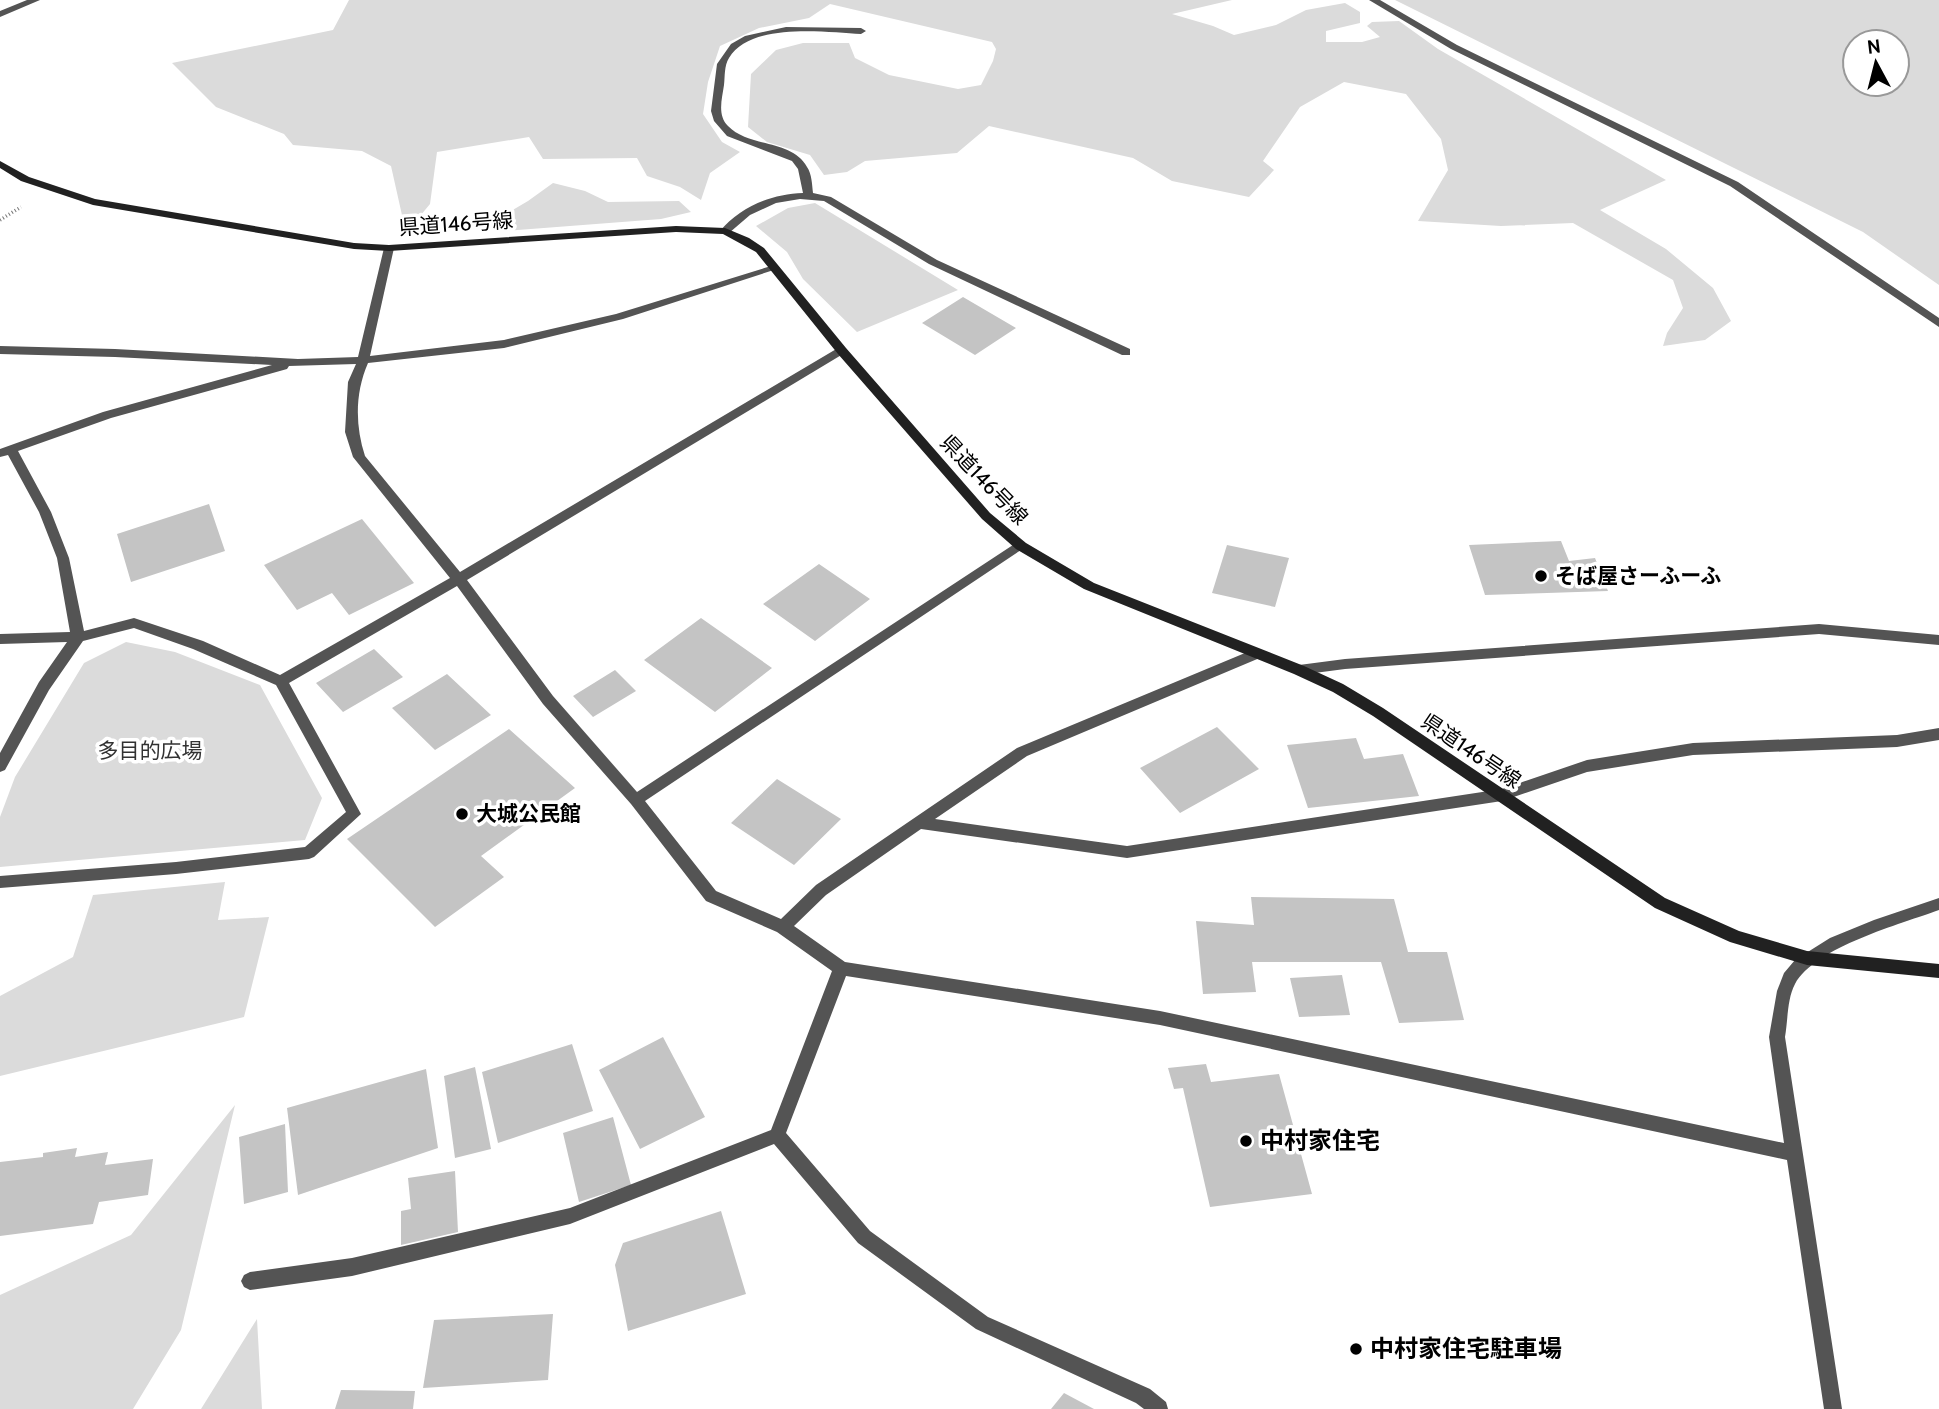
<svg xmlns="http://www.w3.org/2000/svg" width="1939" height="1409" viewBox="0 0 1939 1409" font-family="Cabin,'Noto Sans JP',sans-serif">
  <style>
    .green { fill: #dbdbdb; fill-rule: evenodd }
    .building { fill: #c4c4c4 }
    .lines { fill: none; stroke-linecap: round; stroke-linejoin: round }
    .path { stroke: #767676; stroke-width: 3.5; stroke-dasharray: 1 2.5; stroke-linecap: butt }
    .minor { fill: #545454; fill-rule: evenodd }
    .secondary { fill: #212121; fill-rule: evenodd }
    .poi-dot { fill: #000; stroke: #fff; stroke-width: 2.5 }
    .labels { text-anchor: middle; stroke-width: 7; stroke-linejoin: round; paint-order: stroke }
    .street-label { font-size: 21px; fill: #000; stroke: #fff }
    .poi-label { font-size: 21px; font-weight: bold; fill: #000; stroke: #fff; text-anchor: start }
    .park-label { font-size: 21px; fill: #323232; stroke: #fff }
    .near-poi-label { font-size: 24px; font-weight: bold; fill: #000; stroke: #fff; text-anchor: start }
  </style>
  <rect width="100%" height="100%" fill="#fff"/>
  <path class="green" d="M 349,0 L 1232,0 L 1172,14 L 1213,26 L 1234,35 L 1276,25 L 1306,10 L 1345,3 L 1360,12 L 1360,23 L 1326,31 L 1326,42 L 1362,42 L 1380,37 L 1367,26 L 1372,22 L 1399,21 L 1438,49 L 1666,180 L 1600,210 L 1666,249 L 1713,288 L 1731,321 L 1705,340 L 1663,346 L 1667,333 L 1683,308 L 1673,280 L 1573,223 L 1501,226 L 1418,221 L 1448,170 L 1441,139 L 1406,94 L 1344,82 L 1300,107 L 1263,161 L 1274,170 L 1249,197 L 1172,181 L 1133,158 L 989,126 L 957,153 L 865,161 L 847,172 L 824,175 L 810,155 L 767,142 L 748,127 L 751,74 L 776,50 L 803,43 L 849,43 L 855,58 L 889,75 L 958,89 L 981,85 L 993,61 L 996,49 L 992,42 L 830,4 L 809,18 L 759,28 L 720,46 L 708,82 L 703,114 L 722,142 L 740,152 L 710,173 L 701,200 L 680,187 L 647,176 L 637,158 L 543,159 L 529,137 L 437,152 L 430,204 L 406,233 L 391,166 L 362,151 L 293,145 L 284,134 L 216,107 L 172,63 L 333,30 Z
    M 1395,0 L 1939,0 L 1939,285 L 1863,232 ZM 1855,42 L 1897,42 L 1897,84 L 1855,84 Z
    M 553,183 L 585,191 L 608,202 L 679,201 L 691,212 L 661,219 L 506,231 L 485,226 L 528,201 Z
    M 815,203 L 958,290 L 857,332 L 803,279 L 787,252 L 756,226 L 788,208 Z
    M 126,642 L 175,652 L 260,685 L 322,798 L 305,840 L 0,867 L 0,817 L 15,777 L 84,663 Z
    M 225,882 L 218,920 L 269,917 L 244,1017 L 0,1076 L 0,996 L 73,957 L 93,895 Z
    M 235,1105 L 181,1330 L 133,1409 L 0,1409 L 0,1295 L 131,1235 Z
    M 257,1319 L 262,1409 L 201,1409 Z"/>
  <path class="building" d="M 963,297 L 1016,328 L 975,355 L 922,323 Z
    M 209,504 L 225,551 L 131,582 L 117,534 Z
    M 362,519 L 414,583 L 349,615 L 332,593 L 297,610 L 264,565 Z
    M 1561,541 L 1569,561 L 1595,558 L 1608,591 L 1485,595 L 1469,545 Z
    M 1227,545 L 1289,558 L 1275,607 L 1212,593 Z
    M 819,564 L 870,599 L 815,641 L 763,604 Z
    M 701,618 L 772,668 L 715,712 L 644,660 Z
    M 374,649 L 403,677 L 343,712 L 316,683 Z
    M 615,670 L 636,691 L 593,717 L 573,696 Z
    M 447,674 L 491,715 L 435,750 L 392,708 Z
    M 1217,727 L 1259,769 L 1180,813 L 1140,768 Z
    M 509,729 L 575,788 L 481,856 L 504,877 L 435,927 L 347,839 Z
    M 1356,738 L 1364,759 L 1403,754 L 1419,796 L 1308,808 L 1287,745 Z
    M 777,779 L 841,819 L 794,865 L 731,823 Z
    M 1251,897 L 1394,899 L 1408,952 L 1447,952 L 1464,1020 L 1399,1023 L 1381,962 L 1252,962 L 1256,992 L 1203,994 L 1196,921 L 1254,925 Z
    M 1342,975 L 1350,1015 L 1299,1017 L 1290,978 Z
    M 663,1037 L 705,1117 L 640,1149 L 599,1070 Z
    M 572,1044 L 593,1111 L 498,1143 L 482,1072 Z
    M 1206,1064 L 1211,1082 L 1279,1074 L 1312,1194 L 1210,1207 L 1183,1088 L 1174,1089 L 1168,1068 Z
    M 475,1067 L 491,1149 L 455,1158 L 444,1076 Z
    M 426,1069 L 438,1148 L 298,1195 L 287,1108 Z
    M 613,1117 L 631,1185 L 579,1202 L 563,1133 Z
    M 285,1124 L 288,1192 L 244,1204 L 239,1137 Z
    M 77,1148 L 75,1157 L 108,1152 L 105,1165 L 153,1159 L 148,1195 L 99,1202 L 93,1224 L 0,1236 L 0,1162 L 43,1157 L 43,1153 Z
    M 455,1171 L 458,1232 L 401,1245 L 401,1211 L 411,1209 L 408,1178 Z
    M 721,1211 L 746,1294 L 628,1331 L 615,1265 L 623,1243 Z
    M 553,1314 L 548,1380 L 423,1388 L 434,1320 Z
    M 341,1390 L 415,1391 L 413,1409 L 335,1409 Z
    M 1064,1393 L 1094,1409 L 1051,1409 Z"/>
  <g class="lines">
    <path class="path" d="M 0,220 L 21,207"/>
    <path class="minor" d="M 27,0 L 40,0 L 0,17 L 0,11 Z
      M 1369,0 L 1380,0 L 1457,45 L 1738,182 L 1939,318 L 1939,327 L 1730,186 L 1451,49 Z
      M 786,27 L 861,28 L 866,31 L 861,34 C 825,32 750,22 729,58 C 724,66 725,76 724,85 C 722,99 717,115 728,126 C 749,148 792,139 807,167 C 812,174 812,185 813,193 L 831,197 L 937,260 L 1130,349 L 1130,355 L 1122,355 L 929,264 L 824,201 L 800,199 L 776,203 L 750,215 L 729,233 L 721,233 L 720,231 C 740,207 771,194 803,193 L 798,169 L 792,161 L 727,136 L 714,121 L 711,111 L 717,64 L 731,44 L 745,36 Z
      M 389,245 L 394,248 L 370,356 L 504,340 L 616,314 L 771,266 L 775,265 L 780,268 L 623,319 L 504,348 L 368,363 C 355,393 355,425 365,456 L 460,572 L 838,348 L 842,347 L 848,351 L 467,580 L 553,696 L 637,792 L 1016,543 L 1021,541 L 1027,546 L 645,801 L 716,891 L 781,919 L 816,885 L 1017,748 L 1257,648 L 1264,653 L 1262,657 L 1027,756 L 935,819 L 1127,846 L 1502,789 L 1587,760 L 1693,743 L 1897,735 L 1939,728 L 1939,740 L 1897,747 L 1693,755 L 1587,772 L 1502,801 L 1127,858 L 921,829 L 826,895 L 794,926 L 845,962 L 1160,1011 L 1784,1143 L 1769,1037 L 1777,991 L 1784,973 L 1795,960 L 1830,938 L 1874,920 L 1939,898 L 1939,910 C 1901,924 1815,947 1795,984 C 1787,999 1788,1020 1785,1037 L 1842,1409 L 1824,1409 L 1787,1160 L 1160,1025 L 846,976 L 786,1133 L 870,1231 L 988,1317 L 1150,1389 L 1166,1402 L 1168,1409 L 1144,1409 L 1136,1403 L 976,1329 L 858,1243 L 774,1144 L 570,1224 L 352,1276 L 250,1290 L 244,1287 L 241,1281 L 244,1275 L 250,1272 L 352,1258 L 570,1208 L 771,1130 L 832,971 L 777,932 L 706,901 L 631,804 L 543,704 L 457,586 L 289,683 L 361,814 L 314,857 L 309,859 L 176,874 L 0,888 L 0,876 L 176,862 L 305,847 L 346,812 L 276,685 L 193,649 L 134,628 L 83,641 L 49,690 L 5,770 L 0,772 L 0,753 L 39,682 L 67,642 L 0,644 L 0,634 L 70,632 L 57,558 L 39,512 L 8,455 L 0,457 L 0,449 L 103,412 L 272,365 L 115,357 L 0,354 L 0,346 L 115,349 L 298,359 L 358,357 L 384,248 ZM 356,364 L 348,382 L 345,432 L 353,457 L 450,578 L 280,675 L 203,641 L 134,618 L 84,631 L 69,558 L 51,512 L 18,451 L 111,418 L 287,369 L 289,366 Z
      M 1819,624 L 1939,635 L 1939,645 L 1819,634 L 1345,669 L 1299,675 L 1292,670 L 1299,665 L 1345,659 Z"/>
    <path class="secondary" d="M 0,161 L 29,177 L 95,199 L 354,243 L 389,245 L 676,226 L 725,228 L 749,238 L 764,248 L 846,348 L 990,513 L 1026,543 L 1094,583 L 1304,666 L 1343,684 L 1383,708 L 1665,898 L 1739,931 L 1807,951 L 1939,964 L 1939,978 L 1807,965 L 1730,942 L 1655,908 L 1373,716 L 1333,692 L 1294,674 L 1084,589 L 1016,549 L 982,519 L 838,354 L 756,252 L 723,234 L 676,232 L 389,251 L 354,249 L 93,205 L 21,181 L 0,168 Z"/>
  </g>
  <g class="poi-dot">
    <circle cx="1541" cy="576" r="7"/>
    <circle cx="462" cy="814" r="7"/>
    <circle cx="1246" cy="1141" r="7"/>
    <circle cx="1356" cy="1349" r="7"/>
  </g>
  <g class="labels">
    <g class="street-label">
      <text transform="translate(456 224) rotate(-4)" y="7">県道146号線</text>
      <text transform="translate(984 480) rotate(46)" y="7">県道146号線</text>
      <text transform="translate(1471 751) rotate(34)" y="7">県道146号線</text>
    </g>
    <g class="poi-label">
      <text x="1555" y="583">そば屋さーふーふ</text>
      <text x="476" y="821">大城公民館</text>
    </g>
    <g class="park-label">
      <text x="150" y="758">多目的広場</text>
    </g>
    <g class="near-poi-label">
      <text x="1260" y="1149">中村家住宅</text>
      <text x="1370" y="1357">中村家住宅駐車場</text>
    </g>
  </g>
  <g transform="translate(1876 63) rotate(353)"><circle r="33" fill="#ffffff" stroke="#999999" stroke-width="2"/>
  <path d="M0-5L12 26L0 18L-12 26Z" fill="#000000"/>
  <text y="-10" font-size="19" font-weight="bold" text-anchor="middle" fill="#000000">N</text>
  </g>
</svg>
